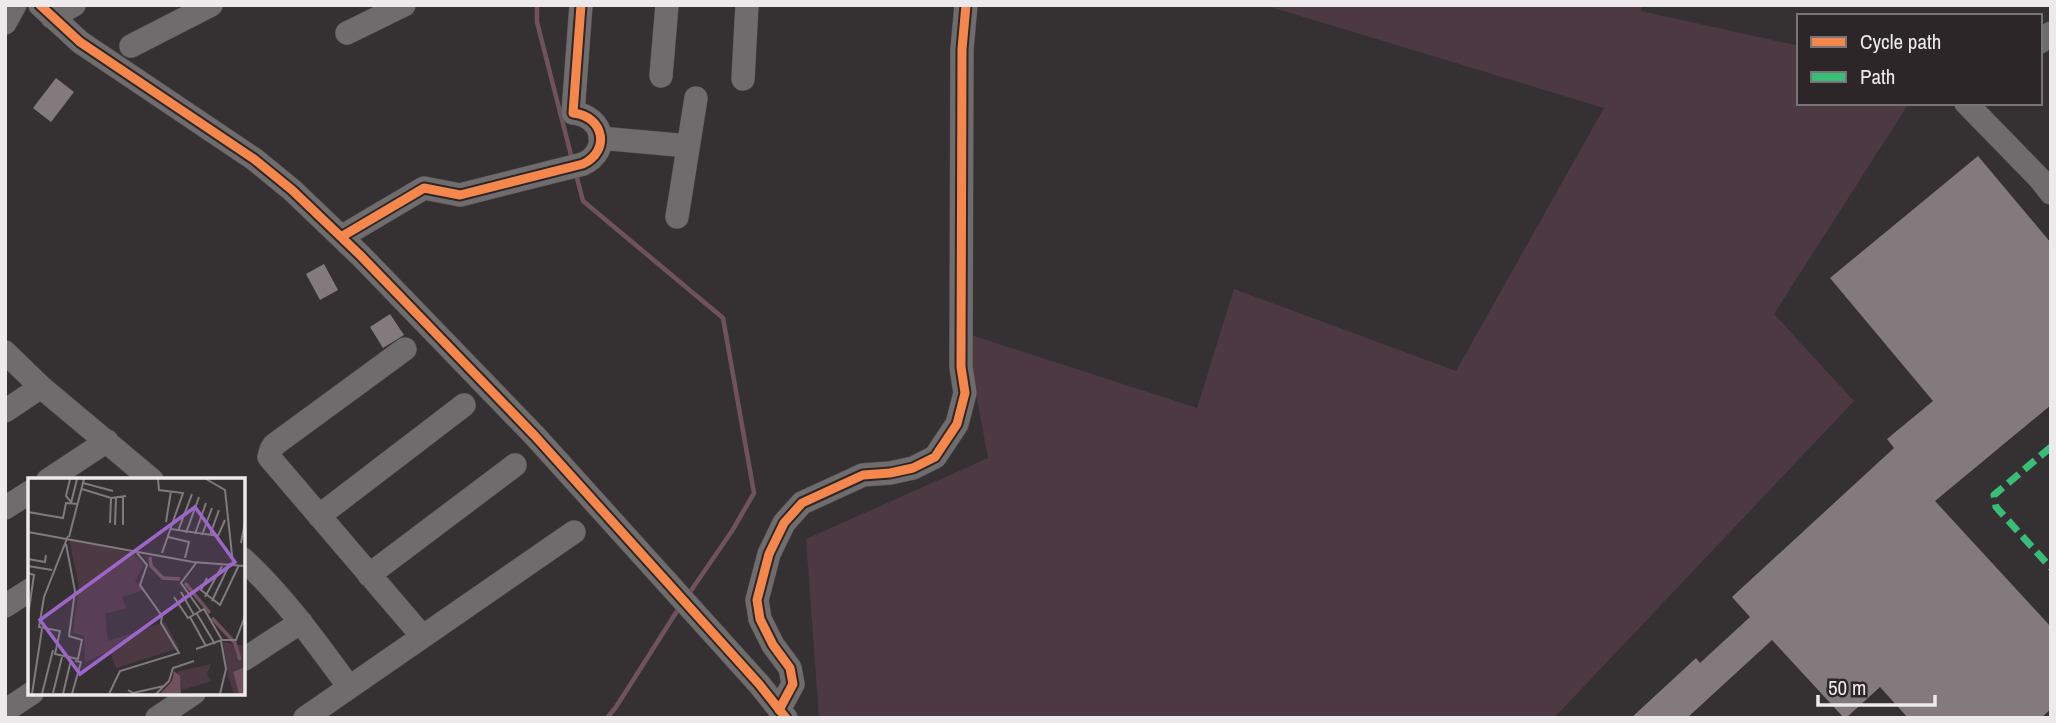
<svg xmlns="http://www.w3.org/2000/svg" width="2056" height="723" viewBox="0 0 2056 723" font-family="'Archivo Narrow',sans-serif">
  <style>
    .green { fill: #4d3942 }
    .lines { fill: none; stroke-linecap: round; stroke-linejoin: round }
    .stream { stroke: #70525e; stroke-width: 4.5 }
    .building { fill: #837a7e }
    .minor-casing { stroke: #535051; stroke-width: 24 }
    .minor { stroke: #6e6c6d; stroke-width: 23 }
    .quiet { stroke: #3abd76; stroke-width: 7; stroke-dasharray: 14 7; stroke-linecap: butt }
    .cycleway-casing { stroke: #2c2628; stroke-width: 13 }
    .cycleway { stroke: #f5874c; stroke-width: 9 }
    .inset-river { fill: none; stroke: #70525e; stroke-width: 3.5 }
    .inset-road { fill: none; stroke: #7f7b7d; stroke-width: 2 }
    .view { fill: #9d65cc; fill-opacity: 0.15; stroke: #9d65cc; stroke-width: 3.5 }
    .inset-edge { fill: none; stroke: #edeaeb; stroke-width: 3.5 }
  </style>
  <rect width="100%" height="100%" fill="#353133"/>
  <path class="green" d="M 1264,5 L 1642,5 L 1641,11 L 1799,46 L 1799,103 L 1909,103 L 1774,314 L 1854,401 L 1554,718 L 819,718 L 806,539 L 988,458 L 965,333 L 1197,408 L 1234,289 L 1456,371 L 1604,108 Z"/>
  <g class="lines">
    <path class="stream" d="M 537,5 L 537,22 L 572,159
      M 576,174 L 583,201 L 723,318 L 754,493 L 732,531 L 688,595
      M 607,718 L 616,707 L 679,608"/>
  </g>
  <path class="building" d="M 56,78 L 74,92 L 51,122 L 33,108 Z
    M 1978,156 L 2051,243 L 2051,405 L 1935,501 L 2051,627 L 2051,709 L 2041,718 L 1908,718 L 1880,687 L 1846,718 L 1844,718 L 1772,640 L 1687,718 L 1631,718 L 1696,658 L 1700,663 L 1750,617 L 1732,597 L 1894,448 L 1887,439 L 1933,401 L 1830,278 Z
    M 324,264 L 338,290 L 320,300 L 306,274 Z
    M 390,314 L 404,335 L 383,348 L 370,327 Z"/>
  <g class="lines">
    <defs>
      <path id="minor" d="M 40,5 L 80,42 L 254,159 L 292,190 L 361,256 L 535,436 L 759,684 L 786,718
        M 52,17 L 74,5
        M 5,23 L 15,5
        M 347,33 L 404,5
        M 2040,42 L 2051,33
        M 131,46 L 211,5
        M 661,76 L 667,5
        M 743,79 L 747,5
        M 1966,103 L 2040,179 L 2051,193
        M 600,138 L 688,146
        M 677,217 L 696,98
        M 341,237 L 424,188 L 460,195 L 583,164 C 611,151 604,116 573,113 L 581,5
        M 405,349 L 274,445 L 271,450 L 269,457 L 422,636
        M 5,352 L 41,387 L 152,480
        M 5,411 L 41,387
        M 48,480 L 107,441
        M 5,508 L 30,492
        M 319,516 L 464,405
        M 243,559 C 284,597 316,642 349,687
        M 369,575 L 515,465
        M 5,606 L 30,590
        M 243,660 L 301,622
        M 779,710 L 793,684 L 790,668 L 773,645 L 760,619 L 757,600 L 769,554 L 784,523 L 802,503 L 863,475 L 890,473 L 913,468 L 935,457 L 957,424 L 965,393 L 961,367 L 962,49 L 966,5
        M 5,711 L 32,693
        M 157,718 L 194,693
        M 305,718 L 574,532"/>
    </defs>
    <use href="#minor" class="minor-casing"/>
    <use href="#minor" class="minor"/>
    <path class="quiet" d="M 2051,447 L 1994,495 L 1996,507 L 2051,568"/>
    <defs>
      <path id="cycleway" d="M 40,5 L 80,42 L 254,159 L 292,190 L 361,256 L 535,436 L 759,684 L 786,718
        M 341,237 L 424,188 L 460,195 L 583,164 C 611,151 604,116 573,113 L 581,5
        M 779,710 L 793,684 L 790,668 L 773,645 L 760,619 L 757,600 L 769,554 L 784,523 L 802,503 L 863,475 L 890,473 L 913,468 L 935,457 L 957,424 L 965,393 L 961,367 L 962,49 L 966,5"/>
    </defs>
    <use href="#cycleway" class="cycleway-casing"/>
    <use href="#cycleway" class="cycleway"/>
  </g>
  <g transform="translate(28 478)">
    <rect width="217" height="217" fill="#353133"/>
    <path d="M 41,61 L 105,75 L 116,87 L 107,103 L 116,112 L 94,119 L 98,130 L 77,136 L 80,163 L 137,144 L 151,170 L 88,190 L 82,173 L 57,184 L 56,158 L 45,155 L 51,108 ZM 195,164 L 217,168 L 217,189 L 205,196 L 211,216 L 206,216 L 200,198 ZM 183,186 L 179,197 L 184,203 L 154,212 L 149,194 Z" fill="#4d3942"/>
    <path d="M 217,189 L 217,216 L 211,216 L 205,194 ZM 146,193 L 152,198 L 153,216 L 132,216 L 144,203 Z" fill="#70525e"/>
    <path class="inset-river" d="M 122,79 L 123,88 L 135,100 L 152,101M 157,105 L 182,135M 184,140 L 207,165 L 212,182"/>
    <path class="inset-road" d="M 42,1 L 38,18 L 43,24M 130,1 L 131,12 L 155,15 L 134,75M 178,1 L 197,12 L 205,86M 55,5 L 85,13M 54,11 L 83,20 L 98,18M 43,25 L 49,1M 0,34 L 35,40 L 38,25 L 50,26M 138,44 L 143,13M 82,45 L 83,20M 87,47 L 88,20M 95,47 L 95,18M 143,51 L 190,58 L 197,42M 150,53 L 164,16M 0,54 L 165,84 L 217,88M 158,55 L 171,19M 167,56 L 178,25M 174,57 L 184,30M 182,57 L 191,32M 41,59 L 56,1M 140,59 L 161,64 L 157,80M 213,65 L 217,44M 38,66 L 47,113 L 41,158 L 54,162 L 50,181 L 27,176 L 32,153 L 11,149 L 16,119 L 40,58M 0,81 L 17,84 L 18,77M 168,85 L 153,105 L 173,133M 0,88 L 24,92M 0,95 L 6,97 L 0,138M 179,100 L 173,112 L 192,127 L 211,87M 153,114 L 166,137M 146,119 L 160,140 L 176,131 L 194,162 L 168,171M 177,119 L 194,88M 184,123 L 202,85M 169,136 L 187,166M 162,139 L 178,168M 194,162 L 208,162 L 217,138M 100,212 L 105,215 L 136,208M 25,215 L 34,179M 4,216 L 14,151M 14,216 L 25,172M 35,216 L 43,182M 44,216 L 53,184 L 47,183M 81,216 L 92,193 L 151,175 L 133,145 L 134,138 L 112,107 L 119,87 L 109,75M 128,216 L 141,203 L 145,190 L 166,183M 192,216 L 198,191 L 193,163"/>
    <path class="view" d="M 167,29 L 207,84 L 52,196 L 12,142 Z"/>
    <rect width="217" height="217" class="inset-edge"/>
  </g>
  <rect width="2056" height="723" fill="none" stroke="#edeaeb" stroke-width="14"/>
  <rect x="1797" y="14" width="245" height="91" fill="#2c2628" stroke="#797476" stroke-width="2"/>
  <rect x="1811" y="37" width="35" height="10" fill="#f5874c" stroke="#797476" stroke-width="2"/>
  <text x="1860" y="49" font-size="21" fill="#edeaeb">Cycle path</text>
  <rect x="1811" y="72" width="35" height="10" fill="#3abd76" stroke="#797476" stroke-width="2"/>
  <text x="1860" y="84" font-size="21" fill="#edeaeb">Path</text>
  <path d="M1818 695v10h117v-10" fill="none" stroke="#edeaeb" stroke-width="3.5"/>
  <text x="1828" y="695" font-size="21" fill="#edeaeb" stroke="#2c2628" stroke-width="5" paint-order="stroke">50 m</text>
</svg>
